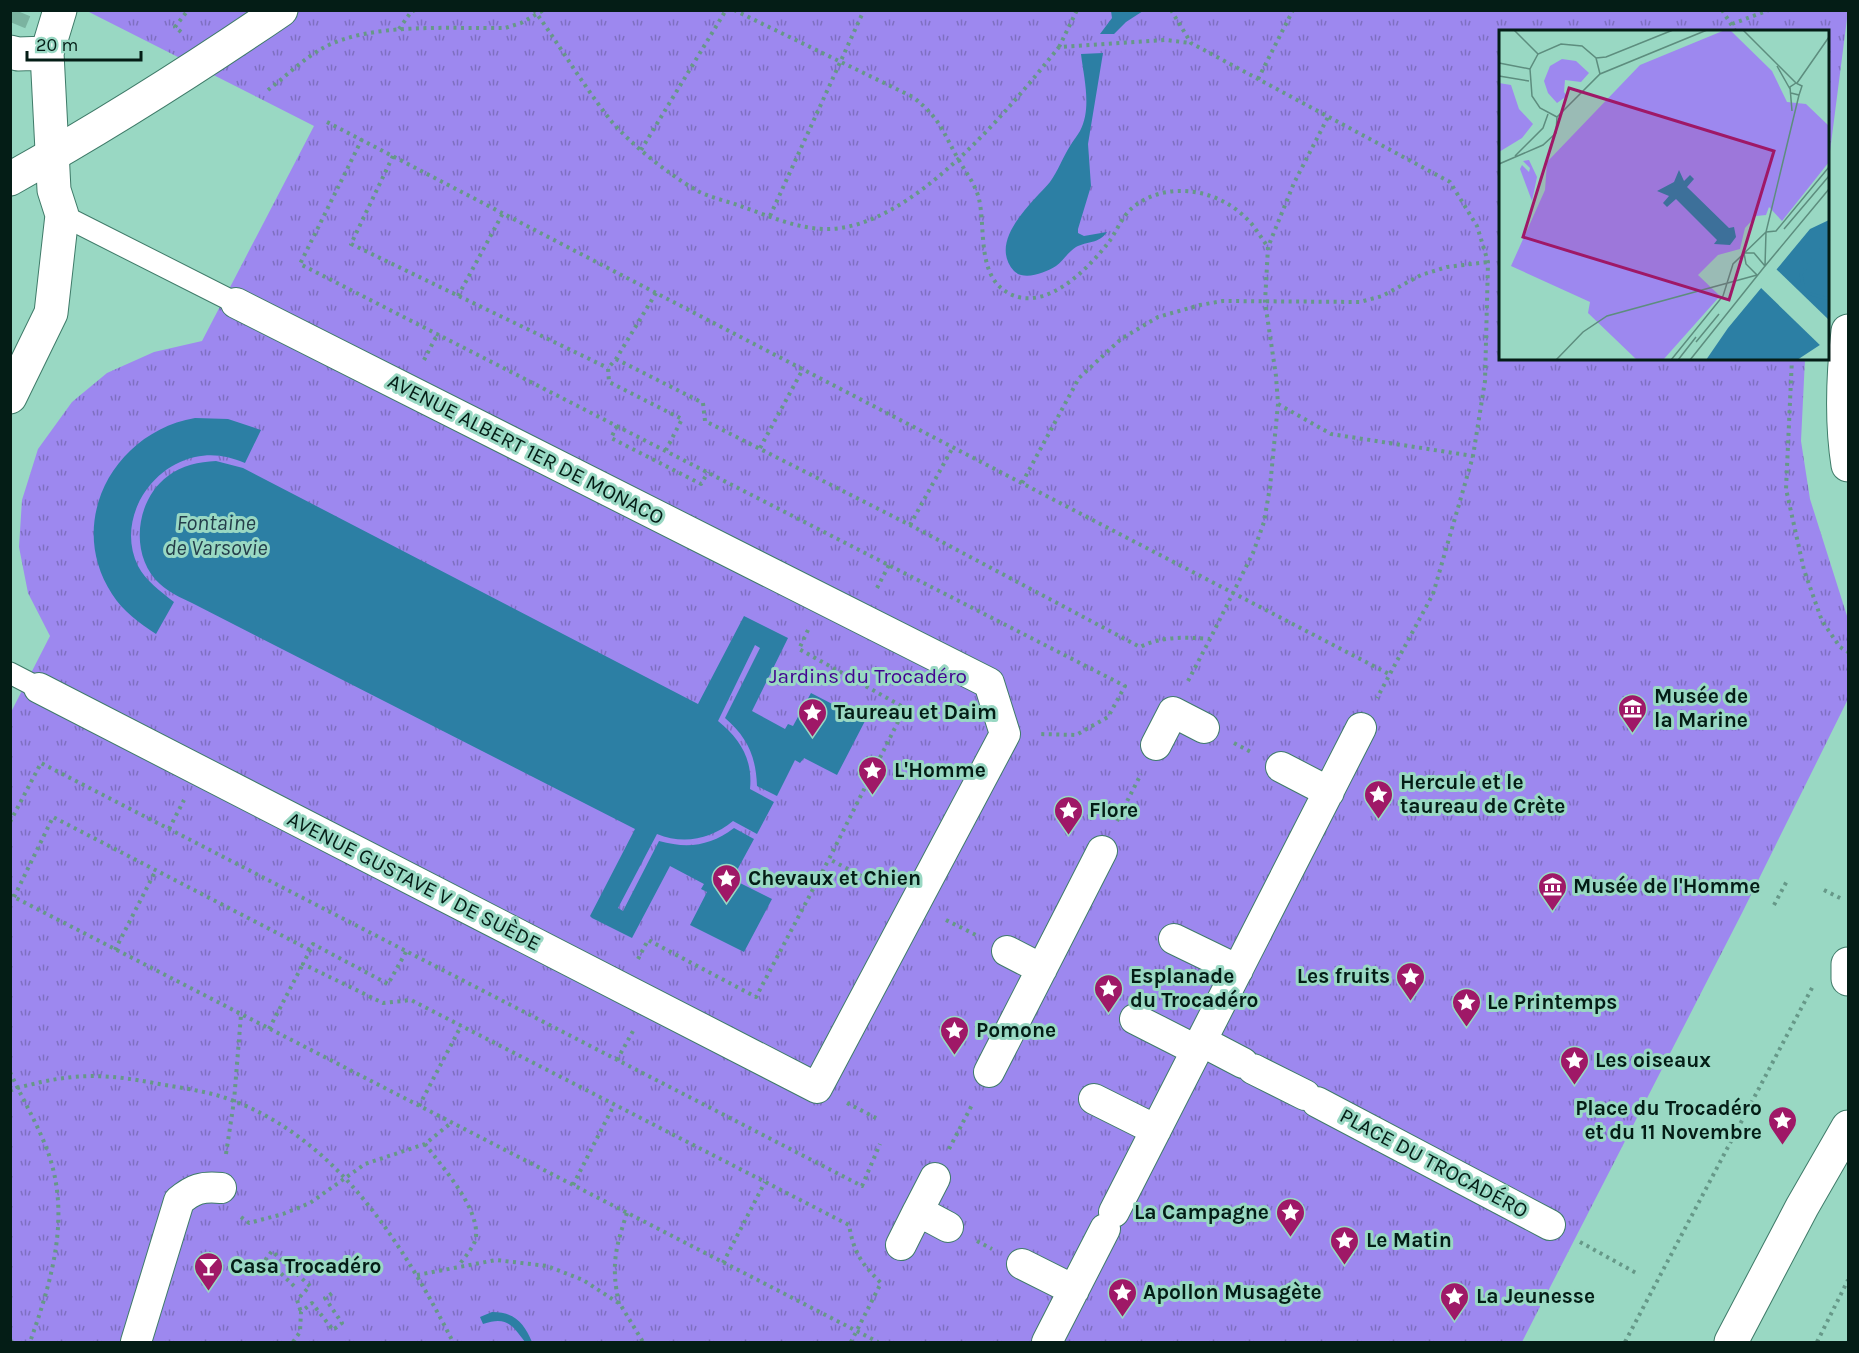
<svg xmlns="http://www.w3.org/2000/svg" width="1859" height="1353" viewBox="0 0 1859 1353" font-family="Karla,sans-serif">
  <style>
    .grass { fill: url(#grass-tufts) }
    .water { fill: #2c7fa4 }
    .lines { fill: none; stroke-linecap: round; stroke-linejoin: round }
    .primary-tunnel { stroke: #7bb3a0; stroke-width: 33; stroke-dasharray: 33 16; stroke-linecap: butt }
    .service-casing { stroke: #3f7b69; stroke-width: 23 }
    .pedestrian-casing { stroke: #3f7b69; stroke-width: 32 }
    .minor-casing { stroke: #3f7b69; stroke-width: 35 }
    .tertiary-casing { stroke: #3f7b69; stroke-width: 35 }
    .secondary-casing { stroke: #3f7b69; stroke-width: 35 }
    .primary-casing { stroke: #3f7b69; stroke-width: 35 }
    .path { stroke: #669888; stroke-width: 4; stroke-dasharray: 3 4.5; stroke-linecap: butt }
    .service { stroke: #fff; stroke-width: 21 }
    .pedestrian { stroke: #fff; stroke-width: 30 }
    .minor { stroke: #fff; stroke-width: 33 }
    .tertiary { stroke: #fff; stroke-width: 33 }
    .secondary { stroke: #fff; stroke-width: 33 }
    .primary { stroke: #fff; stroke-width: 33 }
    .labels { text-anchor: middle; stroke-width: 6; stroke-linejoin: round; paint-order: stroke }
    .street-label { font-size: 21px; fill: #041d16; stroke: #99d8c3 }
    .park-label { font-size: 21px; fill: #420291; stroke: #99d8c3 }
    .poi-label { font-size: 21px; font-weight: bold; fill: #041d16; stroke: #99d8c3; text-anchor: start }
    .water-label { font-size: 22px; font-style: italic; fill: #243d4a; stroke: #99d8c3 }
    .inset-river { fill: none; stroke: #2c7fa4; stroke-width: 3 }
    .inset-road { fill: none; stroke: #5d8d7e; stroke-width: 1.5 }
    .view { fill: #9f1867; fill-opacity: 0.15; stroke: #9f1867; stroke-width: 3 }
    .inset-edge { fill: none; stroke: #041d16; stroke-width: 3 }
  </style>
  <defs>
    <pattern id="grass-tufts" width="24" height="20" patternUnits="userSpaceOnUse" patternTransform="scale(1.5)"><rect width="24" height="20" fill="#9d88ef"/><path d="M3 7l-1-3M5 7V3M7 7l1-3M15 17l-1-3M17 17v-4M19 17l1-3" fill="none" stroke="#7e6fc1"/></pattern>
  </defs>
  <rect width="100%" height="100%" fill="#99d8c3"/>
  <path class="grass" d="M 87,11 L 1848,11 L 1828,167 L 1828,32 L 1500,32 L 1500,358 L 1805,359 L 1801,441 L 1810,499 L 1848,619 L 1848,699 L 1742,913 L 1522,1342 L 11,1342 L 10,714 L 50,636 L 28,593 L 19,547 L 22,500 L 38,449 L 72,402 L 107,373 L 154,352 L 202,341 L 314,126 Z"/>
  <path class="water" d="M 1111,11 L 1111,10 L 1143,11 L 1126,22 L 1114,34 L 1100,34 L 1112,18 Z
    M 1103,53 L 1088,144 L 1091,186 L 1078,229 L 1078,233 L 1084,236 L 1107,232 C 1099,244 1087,241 1076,247 C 1068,252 1063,261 1056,266 C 1045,273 1024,281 1014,271 C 987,241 1033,202 1050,182 C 1058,171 1063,157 1070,146 C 1073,141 1077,136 1080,131 C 1092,108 1084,79 1081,54 Z
    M 195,418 L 228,419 L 261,430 L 245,463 C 228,456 213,453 195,457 C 149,467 116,521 138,566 C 146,581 160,591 174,602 L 156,634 C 139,623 123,611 112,594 C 65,522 114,432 195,418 Z
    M 216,461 L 243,468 L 698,704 L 744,616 L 788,638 L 752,711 L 785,729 L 788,724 L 793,726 L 811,693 L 865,721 L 837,775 L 804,758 L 800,763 L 795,760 L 777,796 L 757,786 C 756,756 747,737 725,718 L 760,648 L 755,645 L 718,721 C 740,739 753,759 750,789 L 774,802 L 757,834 L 733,821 C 711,839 684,845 657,834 L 618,908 L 623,911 L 659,841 C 688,849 710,846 734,828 L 754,839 L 735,874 L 741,876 L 738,882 L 772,899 L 744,952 L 690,925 L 707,892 L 701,889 L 704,884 L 670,866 L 632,938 L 592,918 L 590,916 L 635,829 L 192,603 C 181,598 169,592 160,584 C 129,556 135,500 168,476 C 182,465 199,462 216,461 Z
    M 492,1312 C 515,1312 524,1323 532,1342 L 525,1342 C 512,1325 507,1316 483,1324 L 480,1317 Z"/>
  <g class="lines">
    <path class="primary-tunnel" d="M 10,22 L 15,10"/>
    <defs>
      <path id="service" d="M 62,215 L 236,303
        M 10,673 L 39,688"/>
      <path id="pedestrian" d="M 39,688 L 817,1088 L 1005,734 L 989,683 L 236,303
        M 1156,745 L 1173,712 L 1204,728
        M 1281,767 L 1329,792
        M 1174,939 L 1238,970
        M 1007,951 L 1042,969
        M 1135,1019 L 1196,1050
        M 1201,1041 L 1243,1063
        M 1253,1069 L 1305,1095
        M 989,1072 L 1102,851
        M 1094,1099 L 1156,1130
        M 1317,1102 L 1550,1225
        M 935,1178 L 918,1211 L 948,1227
        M 1114,1212 L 1361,728
        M 901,1245 L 918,1211
        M 1022,1264 L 1074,1290
        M 136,1342 L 179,1201 C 193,1189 202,1186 221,1188
        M 1047,1342 L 1105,1229"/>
      <path id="minor" d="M 1848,331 C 1843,375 1841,421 1848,465"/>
      <path id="tertiary" d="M 10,179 C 103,127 193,70 281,10"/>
      <path id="secondary" d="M 1848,964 L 1848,979
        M 1731,1342 L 1802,1207 L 1848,1127"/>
      <path id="primary" d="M 10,52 L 18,54 L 47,53
        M 10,397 L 51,313 L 62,215 L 54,190 L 47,53 L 60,10"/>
    </defs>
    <use href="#service" class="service-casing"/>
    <use href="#pedestrian" class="pedestrian-casing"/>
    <use href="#minor" class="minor-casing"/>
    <use href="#tertiary" class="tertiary-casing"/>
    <use href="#secondary" class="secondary-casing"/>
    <use href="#primary" class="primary-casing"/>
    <path class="path" d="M 534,10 C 561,47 584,87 612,122 C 633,146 668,174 696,190 C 710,198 728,201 743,207 C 769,216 798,229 826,229 C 911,230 1010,108 1059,47 L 1166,40 L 1190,43
      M 734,10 L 913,97 C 943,121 942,132 960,162 C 967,174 976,186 979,199 C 986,229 976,277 1010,294 C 1046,312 1088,269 1108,243 C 1116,233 1121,218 1131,209 C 1164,180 1216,188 1246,218 C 1255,226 1261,238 1268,247
      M 1171,10 L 1191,43 L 1450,182 L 1477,226 L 1488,262 L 1485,381 L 1473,456 L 1433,594 L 1377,698
      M 1722,10 L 1736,32
      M 1732,24 L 1769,10
      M 399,29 L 411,12 L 415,10
      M 181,32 L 175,27 L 188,10
      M 1059,47 L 1077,10
      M 1258,79 L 1293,10
      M 268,90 C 285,77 303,59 323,48 C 370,22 451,29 505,28 L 521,23 L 544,10
      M 327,122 L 1389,674
      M 362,139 L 300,264 L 1125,686 L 1108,717 L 1076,735 L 1039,734
      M 641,150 L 726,10
      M 393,156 L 351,244 L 608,368
      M 770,216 L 864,10
      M 656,293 L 616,359 L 608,368 L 609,382 L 682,419 L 666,450
      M 458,296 L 503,213
      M 1792,358 L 1786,489 L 1804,570 L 1822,621 L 1840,647 L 1848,652
      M 616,359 L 703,403 L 705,421 L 910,525 L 1140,647 C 1163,636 1184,637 1210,639 L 1253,553 L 1264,522 L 1270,487 L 1278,404 L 1276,376 L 1265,302 L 1268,247 L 1294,183 L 1328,117
      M 424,360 L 438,333
      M 1278,404 L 1331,434 L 1473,456
      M 617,426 L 611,438 L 701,484 L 708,472
      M 760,448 L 803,369
      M 1022,483 L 1079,378 L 1121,339 L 1158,317 L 1200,305 L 1223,301 L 1360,302 L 1382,296 L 1421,275 L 1447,267 L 1488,262
      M 910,525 L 953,447
      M 877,588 L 889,565
      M 808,630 L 799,649 L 905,708 L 829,859 L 886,889
      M 1188,681 L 1210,639
      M 1234,743 L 1251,752
      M 1117,821 L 1141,774
      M 10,822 L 41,763 L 862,1186 L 880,1144
      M 169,829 L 184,800
      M 1824,890 L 1842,899
      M 10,895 L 878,1342
      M 14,897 L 53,817 L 310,950
      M 1774,905 L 1788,879
      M 946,920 L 976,935
      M 115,950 L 156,870
      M 406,952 L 388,984 L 313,944 L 303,964 L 383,1003 L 411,1000 L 849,1225 C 854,1253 861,1263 881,1283 L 851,1342
      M 638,959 L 648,940 L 756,997 L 829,859
      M 269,1029 L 303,964
      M 617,1060 L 633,1031
      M 10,1072 C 21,1096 34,1118 44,1142 C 73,1210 53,1277 30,1342
      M 10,1091 C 20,1086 31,1085 41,1082 C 84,1073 111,1075 154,1083 C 181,1088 209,1091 234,1101 C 340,1142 404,1246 453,1342
      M 847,1103 L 876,1118
      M 419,1106 L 461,1026
      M 425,1144 C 442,1167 479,1207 476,1237 C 475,1246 464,1258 459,1265
      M 949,1149 L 973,1103
      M 226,1154 L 234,1101 L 241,1015
      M 573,1185 L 614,1105
      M 241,1217 L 249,1223 L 283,1214 L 310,1203 L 365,1164 L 425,1144 L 451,1123
      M 977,1241 L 992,1249
      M 1580,1242 L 1638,1274
      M 723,1263 L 765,1182
      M 417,1275 L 496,1260 L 547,1266 L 583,1280 L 620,1304 L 643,1342
      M 294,1286 L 266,1259 L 272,1251 L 310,1286 L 297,1300 L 301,1312
      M 619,1304 C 611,1266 615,1249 627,1213
      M 10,1341 L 13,1342
      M 293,1342 L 300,1332 L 301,1312 L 312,1303 L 333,1330 L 342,1323 L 325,1298 L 334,1292
      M 1625,1342 L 1813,986
      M 1817,1342 L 1848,1280"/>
    <use href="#service" class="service"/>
    <use href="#pedestrian" class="pedestrian"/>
    <use href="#minor" class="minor"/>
    <use href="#tertiary" class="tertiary"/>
    <use href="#secondary" class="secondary"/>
    <use href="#primary" class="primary"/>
  </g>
  <defs>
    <symbol id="museum-pin" viewBox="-11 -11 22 30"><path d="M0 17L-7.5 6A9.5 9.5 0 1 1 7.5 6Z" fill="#9f1867" stroke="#99d8c3"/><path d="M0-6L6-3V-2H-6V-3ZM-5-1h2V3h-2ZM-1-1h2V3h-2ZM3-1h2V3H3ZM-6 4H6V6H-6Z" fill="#fff"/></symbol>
    <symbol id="sight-pin" viewBox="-11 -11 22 30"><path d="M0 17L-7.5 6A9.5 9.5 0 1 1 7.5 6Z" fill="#9f1867" stroke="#99d8c3"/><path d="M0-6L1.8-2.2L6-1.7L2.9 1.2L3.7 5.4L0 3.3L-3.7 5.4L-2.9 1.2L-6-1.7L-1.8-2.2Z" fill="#fff"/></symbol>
    <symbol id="bar-pin" viewBox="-11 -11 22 30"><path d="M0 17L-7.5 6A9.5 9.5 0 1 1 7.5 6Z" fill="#9f1867" stroke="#99d8c3"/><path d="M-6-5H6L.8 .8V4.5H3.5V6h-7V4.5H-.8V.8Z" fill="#fff"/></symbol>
  </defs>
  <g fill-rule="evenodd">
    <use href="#museum-pin" x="1616" y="692" width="33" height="45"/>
    <use href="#sight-pin" x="796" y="696" width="33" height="45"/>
    <use href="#sight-pin" x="856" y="754" width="33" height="45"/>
    <use href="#sight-pin" x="1362" y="778" width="33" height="45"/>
    <use href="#sight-pin" x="1052" y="794" width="33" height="45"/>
    <use href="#sight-pin" x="710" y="862" width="33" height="45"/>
    <use href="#museum-pin" x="1536" y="870" width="33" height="45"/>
    <use href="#sight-pin" x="1394" y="960" width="33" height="45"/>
    <use href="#sight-pin" x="1092" y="972" width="33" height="45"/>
    <use href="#sight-pin" x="1450" y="986" width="33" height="45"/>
    <use href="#sight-pin" x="938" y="1014" width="33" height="45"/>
    <use href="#sight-pin" x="1558" y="1044" width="33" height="45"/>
    <use href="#sight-pin" x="1766" y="1104" width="33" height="45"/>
    <use href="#sight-pin" x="1274" y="1196" width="33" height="45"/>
    <use href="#sight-pin" x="1328" y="1224" width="33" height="45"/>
    <use href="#bar-pin" x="192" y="1250" width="33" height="45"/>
    <use href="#sight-pin" x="1106" y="1276" width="33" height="45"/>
    <use href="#sight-pin" x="1438" y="1280" width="33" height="45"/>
  </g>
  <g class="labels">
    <g class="street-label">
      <text transform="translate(526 449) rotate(27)" y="7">AVENUE ALBERT 1ER DE MONACO</text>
      <text transform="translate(414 881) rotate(27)" y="7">AVENUE GUSTAVE V DE SUÈDE</text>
      <text transform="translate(1434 1163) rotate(28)" y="7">PLACE DU TROCADÉRO</text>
    </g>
    <g class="park-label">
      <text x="868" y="683">Jardins du Trocadéro</text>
    </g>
    <g class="poi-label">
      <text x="1654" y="703">Musée de<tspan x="1654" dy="24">la Marine</tspan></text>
      <text x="834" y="719">Taureau et Daim</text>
      <text x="894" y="777">L'Homme</text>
      <text x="1400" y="789">Hercule et le<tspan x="1400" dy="24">taureau de Crète</tspan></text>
      <text x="1089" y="817">Flore</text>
      <text x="748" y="885">Chevaux et Chien</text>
      <text x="1573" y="893">Musée de l'Homme</text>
      <text x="1130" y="983">Esplanade<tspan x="1130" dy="24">du Trocadéro</tspan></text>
      <text x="1390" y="983" text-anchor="end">Les fruits</text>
      <text x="1487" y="1009">Le Printemps</text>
      <text x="976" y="1037">Pomone</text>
      <text x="1595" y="1067">Les oiseaux</text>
      <text x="1762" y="1115" text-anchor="end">Place du Trocadéro<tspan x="1762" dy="24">et du 11 Novembre</tspan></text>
      <text x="1269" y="1219" text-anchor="end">La Campagne</text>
      <text x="1366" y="1247">Le Matin</text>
      <text x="230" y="1273">Casa Trocadéro</text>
      <text x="1143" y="1299">Apollon Musagète</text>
      <text x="1476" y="1303">La Jeunesse</text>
    </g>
    <g class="water-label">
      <text x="216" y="530">Fontaine<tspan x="216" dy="25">de Varsovie</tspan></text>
    </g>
  </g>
  <g transform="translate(1499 30)">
    <rect width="330" height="330" fill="#99d8c3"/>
    <path d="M 226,0 L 231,0 L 273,41 L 288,72 L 307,74 L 330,96 L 330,132 L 283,191 L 270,177 L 267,185 L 257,186 L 246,198 L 241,219 L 219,225 L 199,245 L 221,266 L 164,330 L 138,330 L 89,283 L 91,272 L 12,236 L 46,160 L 48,132 L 141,35 ZM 63,29 L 77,31 L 90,43 L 82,52 L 66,50 L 65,62 L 68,66 L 58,73 L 49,63 L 45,51 L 51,36 ZM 30,130 L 38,147 L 33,171 L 21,139 L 23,135 L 30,142 L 31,138 L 24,131 Z" fill="#9d88ef"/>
    <path d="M 0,53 L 12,55 L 20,79 L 34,94 L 23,108 L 0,122 Z" fill="#9d88ef"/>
    <path d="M 180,140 L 185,151 L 191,145 L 195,149 L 188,157 L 230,198 L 235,197 L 237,207 L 231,215 L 215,214 L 218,210 L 177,169 L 168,177 L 164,173 L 170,166 L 158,161 L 175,152 ZM 330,190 L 330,309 L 298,330 L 207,330 L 229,298 L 311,199 Z" fill="#2c7fa4"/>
    <path d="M 275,237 L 330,290 L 330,313 L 325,319 L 259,255 Z" fill="#99d8c3"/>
    <path class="inset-river" d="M 330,209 L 302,244 L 304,256 L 311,264 L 330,269"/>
    <path class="inset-road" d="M 15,0 L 39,24M 244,0 L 297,53M 97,28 L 107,27 L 174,0M 0,33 L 31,39M 278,36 L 291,59M 0,46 L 30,51M 298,53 L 330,7M 292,63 L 300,65 L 303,56 L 297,53 L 291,57 L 293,81M 58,87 L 101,44 L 208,0M 58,87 L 41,78 L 33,66 L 31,39 L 39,24 L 62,14 L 83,16 L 97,28 L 101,44M 16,126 L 44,98 L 49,84M 0,134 L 44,115 L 57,103 L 58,87M 285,199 L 330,146M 267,202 L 277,201 L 330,137M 258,245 L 247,234 L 245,223 L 255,223 L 266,236 L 330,159M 197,312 L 220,284M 57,330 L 84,302 L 108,286 L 258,245M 172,330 L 224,266 L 234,234 L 267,202M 179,330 L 197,307M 191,330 L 266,236 L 267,202 L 300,65"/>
    <path class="view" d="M 70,58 L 275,121 L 230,270 L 24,207 Z"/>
    <rect width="330" height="330" class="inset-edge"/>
  </g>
  <rect width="1859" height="1353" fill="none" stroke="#041d16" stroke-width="24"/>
  <path d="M27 51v9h114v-9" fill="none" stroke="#041d16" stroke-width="3"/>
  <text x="36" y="51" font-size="18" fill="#041d16" stroke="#99d8c3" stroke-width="4.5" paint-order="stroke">20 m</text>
</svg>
